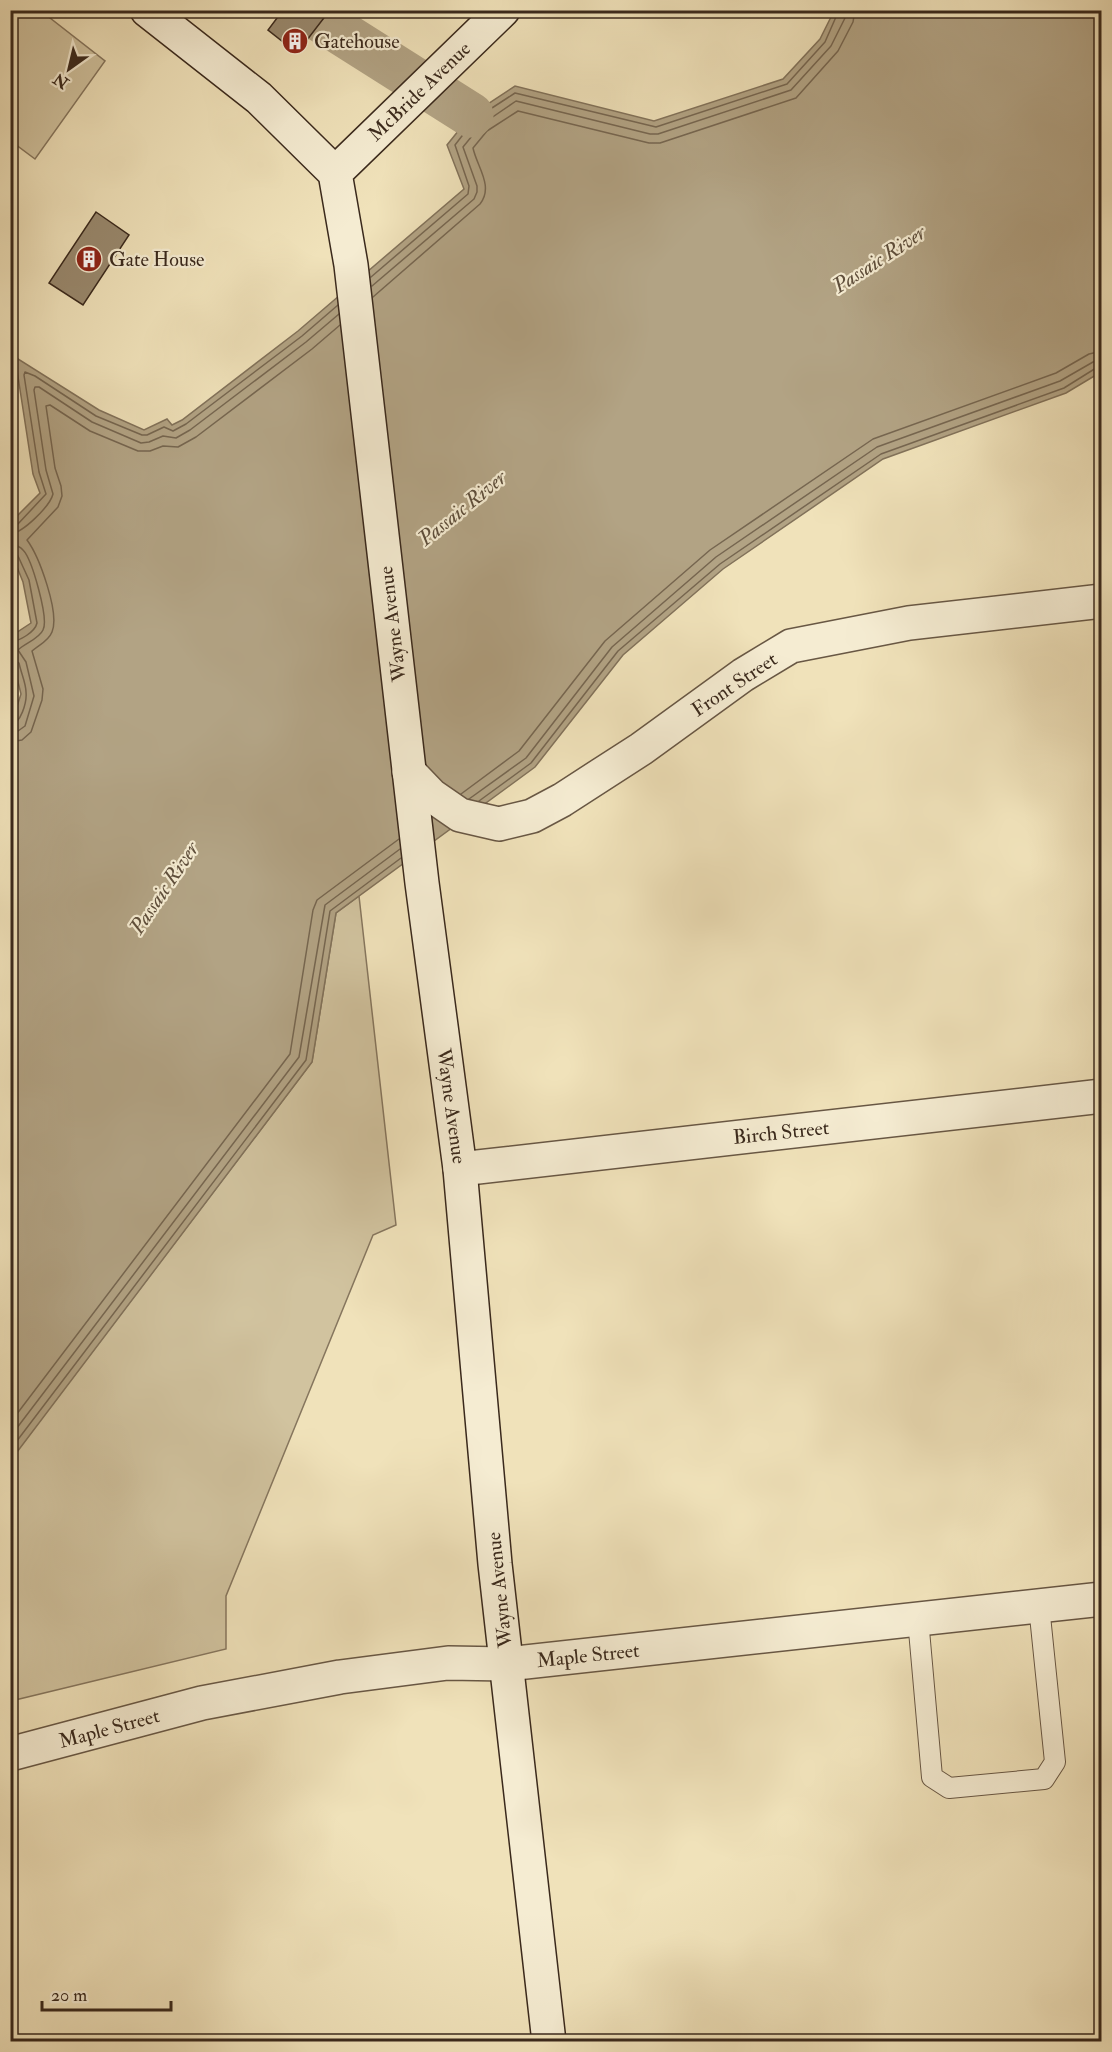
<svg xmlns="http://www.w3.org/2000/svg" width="1112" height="2052" viewBox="0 0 1112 2052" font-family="'IM FELL Double Pica',serif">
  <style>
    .green { fill: #d1c39f; stroke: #86765e; stroke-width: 1.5 }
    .water { fill: #b2a384; stroke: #82725a; stroke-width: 1.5 }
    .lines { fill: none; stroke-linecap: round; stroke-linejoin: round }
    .shore { stroke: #766650; stroke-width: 1.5 }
    .canal { stroke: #b2a384; stroke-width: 45 }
    .building { fill: #99896e; stroke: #3a291c; stroke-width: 1.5 }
    .service-casing { stroke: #685744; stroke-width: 22 }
    .minor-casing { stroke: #685744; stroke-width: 36 }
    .secondary-casing { stroke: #3a291c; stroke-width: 36 }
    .service { stroke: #f5ecd2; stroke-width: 20 }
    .minor { stroke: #f5ecd2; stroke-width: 33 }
    .secondary { stroke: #f5ecd2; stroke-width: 33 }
    .labels { text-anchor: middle; stroke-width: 4.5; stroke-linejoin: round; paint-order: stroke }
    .poi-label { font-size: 20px; fill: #3a291c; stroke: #f5ecd2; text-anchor: start }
    .street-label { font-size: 20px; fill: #3a291c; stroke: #f5ecd2 }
    .water-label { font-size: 21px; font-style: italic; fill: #5e4e3b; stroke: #f5ecd2 }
  </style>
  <rect width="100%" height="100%" fill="#f0e2ba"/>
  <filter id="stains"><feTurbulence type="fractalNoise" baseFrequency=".00333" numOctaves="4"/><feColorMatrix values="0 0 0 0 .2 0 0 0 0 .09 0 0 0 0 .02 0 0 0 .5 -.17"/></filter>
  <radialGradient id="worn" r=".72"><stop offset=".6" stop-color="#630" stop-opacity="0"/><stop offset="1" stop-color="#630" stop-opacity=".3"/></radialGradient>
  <path class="green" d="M 10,11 L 41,11 L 105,61 L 35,159 L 11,141 Z
    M 359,896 L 396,1225 L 373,1235 L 226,1596 L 226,1649 L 11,1701 L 10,1460 L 312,1062 L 336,913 Z"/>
  <path class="water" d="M 834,11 L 1101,11 L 1101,372 L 1066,393 L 883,459 L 723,569 L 623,655 L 535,767 L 336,913 L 312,1062 L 11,1460 L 10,728 L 21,694 L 11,654 L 10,637 L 31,623 L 23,582 L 11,552 L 10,523 L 40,493 L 33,474 L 15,357 L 99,410 L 144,430 L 167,419 L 172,425 L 182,420 L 298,331 L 464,189 L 447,145 L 471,115 L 515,86 L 654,121 L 783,79 L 820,39 Z"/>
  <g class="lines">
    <path class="shore" d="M 371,277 L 468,194 L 469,186 L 455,145 L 475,119 L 515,93 L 656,127 L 787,84 L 825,42 L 839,10
      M 372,286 L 474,199 L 477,192 L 477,186 L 463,147 L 481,125 L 516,101 L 650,134 L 658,134 L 791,90 L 831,46 L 845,18 L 846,10
      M 373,297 L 480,204 C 494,186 477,167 473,148 L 487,131 L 518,111 L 649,143 L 660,143 L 796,98 L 838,51 L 853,22 L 855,10
      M 10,527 L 17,525 L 46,494 L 39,472 L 24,375 L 25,372 L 35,376 L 96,416 L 142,435 L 147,435 L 164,427 L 173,431 L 186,424 L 302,336 L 338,305
      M 10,534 C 23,533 50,506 53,494 L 46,470 L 34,390 L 35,387 L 39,387 L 92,422 L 141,443 L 149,442 L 163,436 L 176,438 L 190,430 L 306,342 L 339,314
      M 10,545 C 15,545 20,546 23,550 C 32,559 49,619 43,630 C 39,639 25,643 18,650 L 26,662 L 34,696 L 25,726 L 18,731 L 10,733
      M 10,552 L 18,556 L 29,580 L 37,623 C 35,632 20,641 10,642
      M 10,659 L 15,660 L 19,663 C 21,673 26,683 26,692 C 27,702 21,724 10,725
      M 10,742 L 22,740 L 31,732 L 42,700 L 43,689 L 32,651 C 38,645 48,642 52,632 C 60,613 39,556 27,540 L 58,507 L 62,496 L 61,486 L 55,468 L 46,406 L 50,405 L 90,431 L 138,451 L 150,451 L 163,446 L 178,447 L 196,437 L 312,349 L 340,325
      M 461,794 L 519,751 L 605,641 L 710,550 L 873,439 L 1056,373 L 1089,354 L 1102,351
      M 469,799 L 526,758 L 612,647 L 716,557 L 877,447 L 1060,381 L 1093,362 L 1102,360
      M 479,801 L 531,763 L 618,651 L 720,564 L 881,454 L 1064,388 L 1096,368 L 1102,368
      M 10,1423 L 290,1054 L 313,910 L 317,900 L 399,839
      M 10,1437 L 299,1057 L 325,905 L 400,849
      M 10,1450 L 306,1060 L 330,911 L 401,858"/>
    <path class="canal" d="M 305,10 L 471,115"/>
  </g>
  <path class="building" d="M 283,10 L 330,10 L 297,53 L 268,30 Z
    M 96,212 L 129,235 L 83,305 L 49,283 Z"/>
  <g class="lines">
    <defs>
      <path id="service" d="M 918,1619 L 932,1777 L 949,1788 L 1044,1779 L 1055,1762 L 1039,1606"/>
      <path id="minor" d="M 409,772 L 431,795 L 460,815 L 499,824 L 532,816 L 562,800 L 641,749 L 743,675 L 791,646 L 909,623 L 1102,601
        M 460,1169 L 1102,1096
        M 10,1754 L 202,1703 L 340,1677 L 448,1663 L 507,1664 L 1102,1599"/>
      <path id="secondary" d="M 147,10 L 259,98 L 335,173
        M 335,173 L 351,265 L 422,883 L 460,1169 L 495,1564 L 549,2042
        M 335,173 L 503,10"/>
    </defs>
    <use href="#service" class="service-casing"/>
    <use href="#minor" class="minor-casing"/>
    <use href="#secondary" class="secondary-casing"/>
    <use href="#service" class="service"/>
    <use href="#minor" class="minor"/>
    <use href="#secondary" class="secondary"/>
  </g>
  <defs>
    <symbol id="building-disc" viewBox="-11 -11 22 22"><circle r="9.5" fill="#8f2418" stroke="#f5ecd2"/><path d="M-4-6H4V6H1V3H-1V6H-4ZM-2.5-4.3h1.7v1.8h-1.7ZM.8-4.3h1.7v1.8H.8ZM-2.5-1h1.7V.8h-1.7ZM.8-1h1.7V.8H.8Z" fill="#fff"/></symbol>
  </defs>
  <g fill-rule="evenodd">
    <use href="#building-disc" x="280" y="26" width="30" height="30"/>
    <use href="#building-disc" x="74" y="244" width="30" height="30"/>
  </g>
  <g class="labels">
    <g class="poi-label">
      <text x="314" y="48">Gatehouse</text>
      <text x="109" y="266">Gate House</text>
    </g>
    <g class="street-label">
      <text transform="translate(419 91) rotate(-44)" y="7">McBride Avenue</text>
      <text transform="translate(392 624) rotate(-97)" y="7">Wayne Avenue</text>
      <text transform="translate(734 684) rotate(-34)" y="7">Front Street</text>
      <text transform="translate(452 1106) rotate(82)" y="7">Wayne Avenue</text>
      <text transform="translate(781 1132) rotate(-6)" y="7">Birch Street</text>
      <text transform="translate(499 1590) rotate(-96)" y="7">Wayne Avenue</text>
      <text transform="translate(588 1655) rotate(-6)" y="7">Maple Street</text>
      <text transform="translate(109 1728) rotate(-15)" y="7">Maple Street</text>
    </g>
    <g class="water-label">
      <text transform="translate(879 259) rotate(-33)" y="7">Passaic River</text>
      <text transform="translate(462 508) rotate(-39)" y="7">Passaic River</text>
      <text transform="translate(164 888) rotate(-56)" y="7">Passaic River</text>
    </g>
  </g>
  <rect width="1112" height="2052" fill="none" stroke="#f0e2ba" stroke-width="36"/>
  <rect x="12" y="12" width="1088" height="2028" fill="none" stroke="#3a291c" stroke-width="3"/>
  <rect x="18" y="18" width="1076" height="2016" fill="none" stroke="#3a291c" stroke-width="1.5"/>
  <g transform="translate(69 69) rotate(214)" stroke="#f5ecd2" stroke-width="4.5" paint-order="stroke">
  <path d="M0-4.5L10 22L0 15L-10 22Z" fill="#3a291c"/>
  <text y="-9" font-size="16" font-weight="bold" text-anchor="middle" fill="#3a291c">N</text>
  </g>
  <path d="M42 2001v9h129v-9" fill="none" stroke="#3a291c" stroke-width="3"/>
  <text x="51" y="2001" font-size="18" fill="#3a291c" stroke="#f5ecd2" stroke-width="4.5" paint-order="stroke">20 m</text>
  <rect width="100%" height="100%" filter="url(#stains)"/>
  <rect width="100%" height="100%" fill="url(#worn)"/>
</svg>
